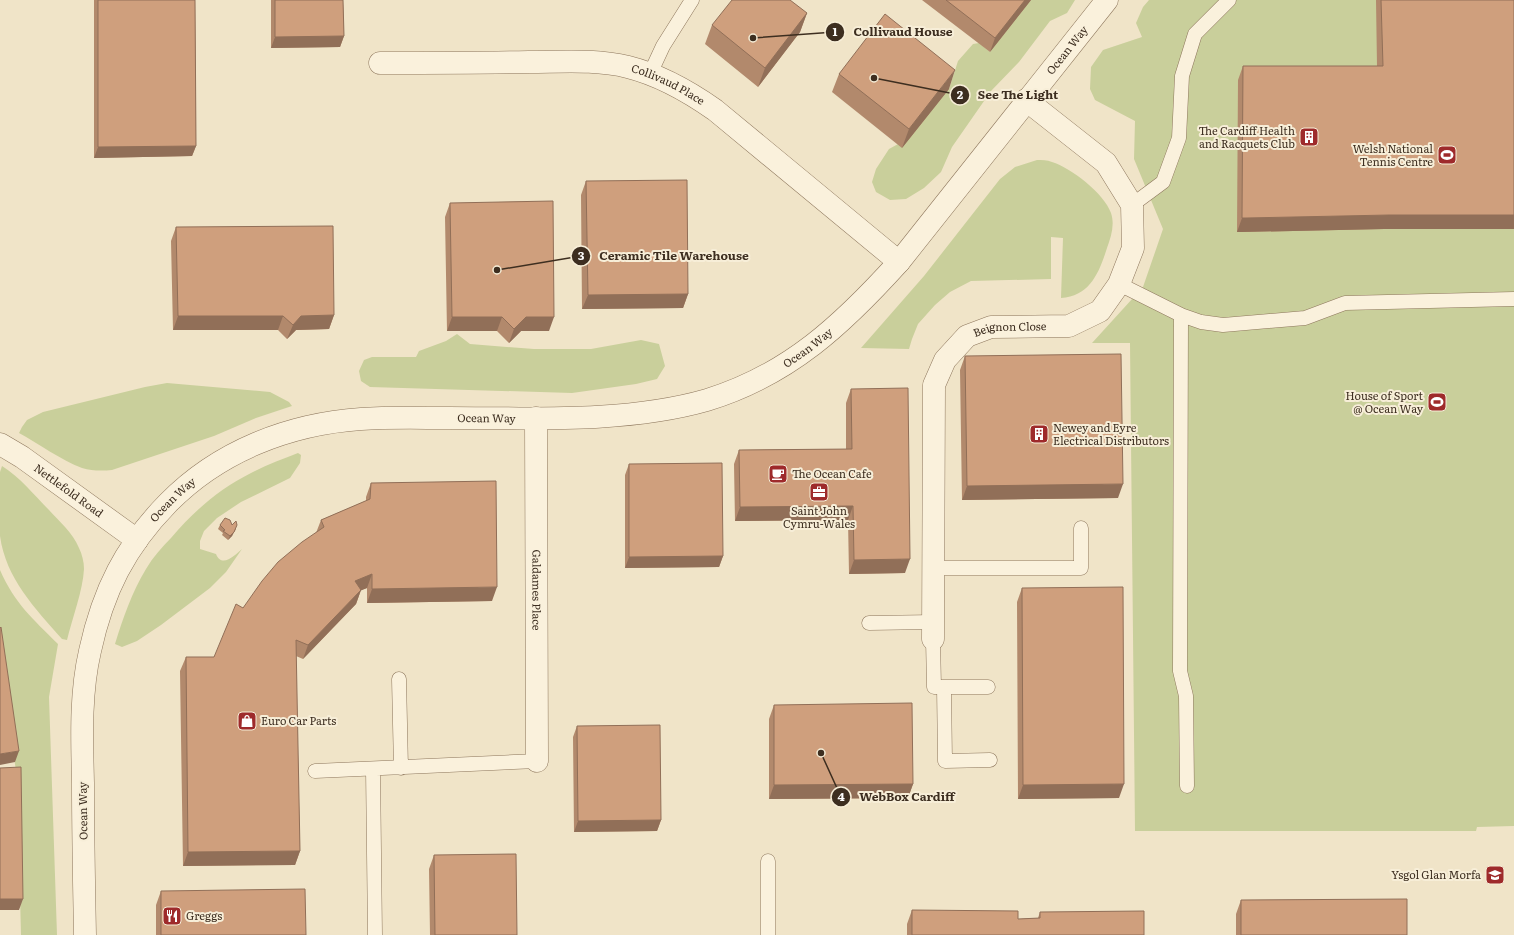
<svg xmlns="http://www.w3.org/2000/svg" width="1514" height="935" viewBox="0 0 1514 935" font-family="Literata,serif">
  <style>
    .green { fill: #c9cf9b }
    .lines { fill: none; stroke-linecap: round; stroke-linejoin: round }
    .service-casing { stroke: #8d765c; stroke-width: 15 }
    .minor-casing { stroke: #8d765c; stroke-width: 23 }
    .tertiary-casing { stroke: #8d765c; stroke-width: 23 }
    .service { stroke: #faf1dc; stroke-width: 14 }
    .minor { stroke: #faf1dc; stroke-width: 22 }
    .tertiary { stroke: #faf1dc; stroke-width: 22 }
    .wall { fill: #b2896c }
    .shaded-wall { fill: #916f58 }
    .building { fill: #cf9f7d; stroke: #916f58 }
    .labels { text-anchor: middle; stroke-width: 4; stroke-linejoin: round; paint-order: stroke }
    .street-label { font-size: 11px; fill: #3d2e20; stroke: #f7eed8 }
    .poi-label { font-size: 11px; fill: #3d2e20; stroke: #f7eed8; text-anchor: end }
    .leader { fill: none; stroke: #3d2e20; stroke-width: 1.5 }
    .callout-dot { fill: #3d2e20; stroke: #f7eed8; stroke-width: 1.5 }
    .mark-label { font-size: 12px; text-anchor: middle; font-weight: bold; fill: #fff }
    .callout-label { font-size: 12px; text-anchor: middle; font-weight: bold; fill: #3d2e20; stroke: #f7eed8; stroke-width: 4; stroke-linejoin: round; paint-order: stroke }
  </style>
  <rect width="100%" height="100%" fill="#f0e4c8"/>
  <path class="green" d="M 1030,0 L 1075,0 L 1067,13 L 1050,21 L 1019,62 L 991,91 L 952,147 L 941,172 L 924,188 L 906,199 L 890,200 L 876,192 L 872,182 L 876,169 L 889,149 L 909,138 L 949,89 L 958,61 L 973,44 L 979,43 L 990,52 Z
    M 1149,0 L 1514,0 L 1514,826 L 1477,827 L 1476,831 L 1135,831 L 1130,343 L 1092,343 L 1143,287 L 1163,229 L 1134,159 L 1135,121 L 1095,100 L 1090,89 L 1091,67 L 1103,50 L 1142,37 L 1136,23 L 1143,7 Z
    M 1037,160 C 1042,160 1047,160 1052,162 C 1071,168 1104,193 1111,213 C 1115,225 1111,237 1107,248 C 1099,273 1090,296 1061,298 L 1063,238 L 1051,237 L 1051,279 L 971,281 L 950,292 L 935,305 L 918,324 L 912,339 L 909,349 L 861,348 L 924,276 L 1000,179 L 1015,167 Z
    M 457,334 L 470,344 L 534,349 L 591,349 L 641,340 L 659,344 L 665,366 L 657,379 L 636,384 L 572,393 L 370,387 L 361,381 L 359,371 L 364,360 L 372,357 L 416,357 L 419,351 L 446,341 Z
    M 167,383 L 270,392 L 289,402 L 292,406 L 256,418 L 214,436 L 112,470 C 102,471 92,471 82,468 C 61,460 39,444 19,433 L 22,427 L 27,420 L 43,412 L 145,387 Z
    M 298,453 L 301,455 L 300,463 L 290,478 L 241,502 L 217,518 L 204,531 L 200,541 L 200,549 L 216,554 C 222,569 236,554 242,549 L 226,572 L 210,588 L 161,625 L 137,641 L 122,647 L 115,644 C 123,618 132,592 146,569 C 153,557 162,547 171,538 C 194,511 219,489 251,473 C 266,465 283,459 298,453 Z
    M 2,466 C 20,477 34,495 49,510 C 59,521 73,533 79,548 C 82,554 84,562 84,569 C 83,590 72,619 67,640 L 62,639 C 35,608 6,579 0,536 C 0,516 0,493 0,472 Z
    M 0,570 C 15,604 33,619 58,644 L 49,697 L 57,935 L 21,935 L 17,778 L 0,659 Z"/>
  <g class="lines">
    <defs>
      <path id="service" d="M 650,74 L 663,46 L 692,0
        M 1132,205 L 1163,182 L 1179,138 L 1182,76 L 1195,34 L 1229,0
        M 1119,284 L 1181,315 L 1201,322 L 1223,325 L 1305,318 L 1345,303 L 1514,299
        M 1181,315 L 1180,671 L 1186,696 L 1187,786
        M 934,568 L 1081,568 L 1081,528
        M 869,623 L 934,622
        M 933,639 L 934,687 L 988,687
        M 399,679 L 401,768
        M 944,687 L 945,761 L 990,760
        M 373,769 L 375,935
        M 315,771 L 537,761
        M 768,935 L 768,861"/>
      <g id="minor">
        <path id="s1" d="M 380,63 C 430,63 479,63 529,62 C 561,62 596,59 628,67 C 660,75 688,91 715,110 L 899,262"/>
        <path id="s2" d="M 536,418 L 537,761"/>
        <path id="s3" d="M 0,444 L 22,457 L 137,540"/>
        <path id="s4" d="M 933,639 L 934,385 L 945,360 L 967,336 L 991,327 L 1069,326 L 1100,311 L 1119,284 L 1133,248 L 1132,205 L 1106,163 L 1026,100"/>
      </g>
      <g id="tertiary">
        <path id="s5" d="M 85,935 C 84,884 83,834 83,783 C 82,739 80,694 90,651 C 103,591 125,547 168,503 C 219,451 289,424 361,419 C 390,417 420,418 449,418 C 532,418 627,423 707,400 C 789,375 843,324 899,262 L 1107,0"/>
      </g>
    </defs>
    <use href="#service" class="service-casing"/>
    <use href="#minor" class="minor-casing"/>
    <use href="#tertiary" class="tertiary-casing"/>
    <use href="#service" class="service"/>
    <use href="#minor" class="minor"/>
    <use href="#tertiary" class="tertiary"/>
  </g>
  <path class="wall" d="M 94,0 L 195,0 L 196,146 L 192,156 L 94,158 Z
    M 271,0 L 343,0 L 344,36 L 340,47 L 271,48 Z
    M 922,0 L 1031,0 L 990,52 Z
    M 1376,0 L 1514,0 L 1384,229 L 1241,232 L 1237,232 L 1238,80 L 1243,66 L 1377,66 Z
    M 807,13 L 800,32 L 758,87 L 705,44 L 712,25 Z
    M 839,74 L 949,89 L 902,148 L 832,92 Z
    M 586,181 L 688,294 L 683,308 L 582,309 L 581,195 Z
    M 450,203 L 549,331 L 521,331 L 509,343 L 497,331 L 447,331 L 445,217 Z
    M 176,227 L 334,315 L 329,329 L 296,330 L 287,339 L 278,330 L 173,330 L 171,241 Z
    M 965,356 L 1118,498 L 962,500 L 960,370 Z
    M 851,389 L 905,573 L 849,574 L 848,520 L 735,521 L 734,464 L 739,450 L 846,449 L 846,403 Z
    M 629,464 L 723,556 L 719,567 L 625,568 L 625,475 Z
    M 371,483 L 492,601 L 367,603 L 367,588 L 361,590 L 356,604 L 303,659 L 296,656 L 300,851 L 295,865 L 183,866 L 180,671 L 186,657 L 214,657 L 243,608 L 316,533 L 321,520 L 366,501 L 366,497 Z
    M 220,525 L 232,525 L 236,529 L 232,536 L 228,540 L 222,535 L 223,533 L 218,529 Z
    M 1022,588 L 1119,798 L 1018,799 L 1017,602 Z
    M 774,705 L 913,784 L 908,798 L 769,799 L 769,719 Z
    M 577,726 L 661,820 L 657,831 L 574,832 L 573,737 Z
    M 434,855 L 517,935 L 430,935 L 429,869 Z
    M 161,891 L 306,935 L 156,935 L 156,905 Z
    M 1241,900 L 1407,935 L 1236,935 L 1236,914 Z
    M 912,910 L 1018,919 L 1038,918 L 1040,912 L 1144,935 L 907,935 L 907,924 Z"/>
  <path class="shaded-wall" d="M 1025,0 L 1031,0 L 990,52 L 995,38 Z
    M 807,13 L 800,32 L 758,87 L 765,68 Z
    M 344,36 L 340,47 L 271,48 L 275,37 Z
    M 955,70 L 949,89 L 902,148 L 909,129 Z
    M 196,146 L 192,156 L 94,158 L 98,147 Z
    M 1389,215 L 1514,215 L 1514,229 L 1384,229 L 1241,232 L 1237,232 L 1242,218 Z
    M 688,294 L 683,308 L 582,309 L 588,295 Z
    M 334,315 L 329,329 L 296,330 L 287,339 L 293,325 L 301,316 Z
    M 178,316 L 283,316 L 278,330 L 173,330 Z
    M 452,317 L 502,317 L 497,331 L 447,331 Z
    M 526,317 L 554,317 L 549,331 L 521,331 L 509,343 L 514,329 Z
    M 1123,484 L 1118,498 L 962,500 L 967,486 Z
    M 853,506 L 848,520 L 735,521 L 740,507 Z
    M 237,525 L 232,536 L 228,540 L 230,536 Z
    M 723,556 L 719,567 L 625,568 L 629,557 Z
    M 910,559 L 905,573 L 849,574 L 854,560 Z
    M 372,574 L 367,588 L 350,595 L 355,581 Z
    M 497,587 L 492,601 L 367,603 L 372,589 Z
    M 361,590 L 356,604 L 303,659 L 308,645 Z
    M 19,751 L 15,762 L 0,765 L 0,754 Z
    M 913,784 L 908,798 L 769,799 L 774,785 Z
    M 1124,784 L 1119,798 L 1018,799 L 1023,785 Z
    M 661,820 L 657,831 L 574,832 L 578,821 Z
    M 300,851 L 295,865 L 183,866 L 188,852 Z
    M 0,899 L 23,899 L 19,910 L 0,910 Z"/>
  <path class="building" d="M 98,0 L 195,0 L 196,146 L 98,147 Z
    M 275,0 L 343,0 L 344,36 L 275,37 Z
    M 732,0 L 790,0 L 807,13 L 765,68 L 712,25 Z
    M 946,0 L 1025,0 L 995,38 Z
    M 1381,0 L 1514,0 L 1514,215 L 1389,215 L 1246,218 L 1242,218 L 1243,66 L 1383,66 Z
    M 885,14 L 955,70 L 909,129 L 839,74 Z
    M 687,180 L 688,294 L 588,295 L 586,181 Z
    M 553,201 L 554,317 L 526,317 L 514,329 L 502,317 L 452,317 L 450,203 Z
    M 333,226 L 334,315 L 301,316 L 293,325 L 283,316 L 178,316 L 176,227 Z
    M 1121,354 L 1123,484 L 967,486 L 965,356 Z
    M 908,388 L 910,559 L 854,560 L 853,506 L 740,507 L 739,450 L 852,449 L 851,389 Z
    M 722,463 L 723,556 L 629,557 L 629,464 Z
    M 496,481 L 497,587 L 372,589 L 372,574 L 355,581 L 361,590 L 308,645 L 296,640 L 300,851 L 188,852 L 186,657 L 214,657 L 236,604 L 243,608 L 262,581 L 278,562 L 302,542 L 324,527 L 321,520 L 370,499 L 371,483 Z
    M 225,518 L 230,520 L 232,525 L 236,521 L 237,525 L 234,532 L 230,536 L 223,531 L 225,530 L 220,525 Z
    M 1123,587 L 1124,784 L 1023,785 L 1022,588 Z
    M 1,627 L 19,751 L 0,754 L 0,628 Z
    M 912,703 L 913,784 L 774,785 L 774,705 Z
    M 660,725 L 661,820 L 578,821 L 577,726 Z
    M 21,767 L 23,899 L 0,899 L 0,768 Z
    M 516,854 L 517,935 L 435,935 L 434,855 Z
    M 305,889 L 306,935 L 161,935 L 161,891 Z
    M 1407,899 L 1407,935 L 1241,935 L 1241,900 Z
    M 912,910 L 1018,911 L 1018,919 L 1040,918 L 1040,912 L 1144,911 L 1144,935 L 912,935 Z"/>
  <defs>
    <symbol id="building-square" viewBox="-11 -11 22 22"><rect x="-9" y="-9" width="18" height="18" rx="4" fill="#9e2a2b" stroke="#f7eed8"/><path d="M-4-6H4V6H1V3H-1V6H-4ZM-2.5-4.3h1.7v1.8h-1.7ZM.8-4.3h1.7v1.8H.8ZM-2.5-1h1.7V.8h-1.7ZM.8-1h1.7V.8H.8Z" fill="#fff"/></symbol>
    <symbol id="stadium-square" viewBox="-11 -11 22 22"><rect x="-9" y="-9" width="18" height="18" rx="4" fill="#9e2a2b" stroke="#f7eed8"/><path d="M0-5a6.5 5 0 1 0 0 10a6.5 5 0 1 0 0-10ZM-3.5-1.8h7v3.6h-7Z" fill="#fff"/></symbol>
    <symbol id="cafe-square" viewBox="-11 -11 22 22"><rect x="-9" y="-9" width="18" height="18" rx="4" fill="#9e2a2b" stroke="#f7eed8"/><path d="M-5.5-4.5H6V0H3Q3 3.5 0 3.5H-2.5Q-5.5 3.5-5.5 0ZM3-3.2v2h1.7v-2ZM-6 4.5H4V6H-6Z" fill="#fff"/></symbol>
    <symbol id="office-square" viewBox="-11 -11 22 22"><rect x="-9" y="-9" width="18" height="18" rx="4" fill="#9e2a2b" stroke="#f7eed8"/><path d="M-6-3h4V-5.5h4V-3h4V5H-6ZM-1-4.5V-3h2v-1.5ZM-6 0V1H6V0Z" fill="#fff"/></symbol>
    <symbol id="shop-square" viewBox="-11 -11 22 22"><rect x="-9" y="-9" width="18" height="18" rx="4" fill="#9e2a2b" stroke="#f7eed8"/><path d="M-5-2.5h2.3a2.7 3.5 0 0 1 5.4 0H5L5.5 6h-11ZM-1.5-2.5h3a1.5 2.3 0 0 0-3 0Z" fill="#fff"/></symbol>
    <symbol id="school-square" viewBox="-11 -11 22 22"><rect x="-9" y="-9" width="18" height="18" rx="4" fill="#9e2a2b" stroke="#f7eed8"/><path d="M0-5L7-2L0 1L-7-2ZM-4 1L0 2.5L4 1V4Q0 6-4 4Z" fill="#fff"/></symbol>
    <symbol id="restaurant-square" viewBox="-11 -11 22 22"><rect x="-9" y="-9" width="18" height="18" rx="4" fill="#9e2a2b" stroke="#f7eed8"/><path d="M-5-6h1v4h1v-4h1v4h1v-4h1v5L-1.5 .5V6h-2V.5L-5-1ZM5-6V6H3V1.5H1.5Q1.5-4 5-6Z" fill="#fff"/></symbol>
  </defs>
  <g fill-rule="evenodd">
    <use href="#building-square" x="1298" y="126" width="22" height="22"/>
    <use href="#stadium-square" x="1436" y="144" width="22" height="22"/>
    <use href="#stadium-square" x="1426" y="391" width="22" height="22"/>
    <use href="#building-square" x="1028" y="423" width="22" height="22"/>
    <use href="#cafe-square" x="767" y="463" width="22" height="22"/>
    <use href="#office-square" x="808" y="481" width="22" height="22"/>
    <use href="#shop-square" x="236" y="710" width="22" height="22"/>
    <use href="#school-square" x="1484" y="864" width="22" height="22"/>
    <use href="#restaurant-square" x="161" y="905" width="22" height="22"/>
  </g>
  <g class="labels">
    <g class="street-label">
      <text dy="4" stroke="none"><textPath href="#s5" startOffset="1527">Ocean Way</textPath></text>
      <text dy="4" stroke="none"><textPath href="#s1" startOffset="292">Collivaud Place</textPath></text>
      <text dy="4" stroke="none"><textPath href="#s4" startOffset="358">Beignon Close</textPath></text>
      <text dy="4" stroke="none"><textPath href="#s5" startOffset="1131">Ocean Way</textPath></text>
      <text dy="4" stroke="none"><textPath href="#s5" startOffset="795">Ocean Way</textPath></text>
      <text dy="4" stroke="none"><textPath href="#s3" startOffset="83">Nettlefold Road</textPath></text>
      <text dy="4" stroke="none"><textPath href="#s5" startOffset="460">Ocean Way</textPath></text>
      <text dy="4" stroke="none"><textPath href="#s2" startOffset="172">Galdames Place</textPath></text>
      <text transform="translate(83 811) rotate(-91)" y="4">Ocean Way</text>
    </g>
    <g class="poi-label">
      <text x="1295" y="135">The Cardiff Health<tspan x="1295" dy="13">and Racquets Club</tspan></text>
      <text x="1433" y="153">Welsh National<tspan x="1433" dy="13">Tennis Centre</tspan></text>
      <text x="1423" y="400">House of Sport<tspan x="1423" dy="13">@ Ocean Way</tspan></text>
      <text x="1053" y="432" text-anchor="start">Newey and Eyre<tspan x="1053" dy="13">Electrical Distributors</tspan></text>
      <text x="792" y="478" text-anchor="start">The Ocean Cafe</text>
      <text x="819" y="515" text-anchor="middle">Saint John<tspan x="819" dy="13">Cymru-Wales</tspan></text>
      <text x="261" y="725" text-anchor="start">Euro Car Parts</text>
      <text x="1481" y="879">Ysgol Glan Morfa</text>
      <text x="186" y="920" text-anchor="start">Greggs</text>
    </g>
  </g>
  <path class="leader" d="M753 38L835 32M874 78L960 95M497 270L581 256M821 753L841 797"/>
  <g class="callout-dot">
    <circle cx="753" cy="38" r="4"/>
    <circle cx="874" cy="78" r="4"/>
    <circle cx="497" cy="270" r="4"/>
    <circle cx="821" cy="753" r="4"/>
    <circle cx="835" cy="32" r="10"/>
    <circle cx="960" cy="95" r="10"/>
    <circle cx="581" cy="256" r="10"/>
    <circle cx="841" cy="797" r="10"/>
  </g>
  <g class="mark-label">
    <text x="835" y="36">1</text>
    <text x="960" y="99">2</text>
    <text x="581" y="260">3</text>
    <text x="841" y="801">4</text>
  </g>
  <g class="callout-label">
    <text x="903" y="36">Collivaud House</text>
    <text x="1018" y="99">See The Light</text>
    <text x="674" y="260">Ceramic Tile Warehouse</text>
    <text x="907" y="801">WebBox Cardiff</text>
  </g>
</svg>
